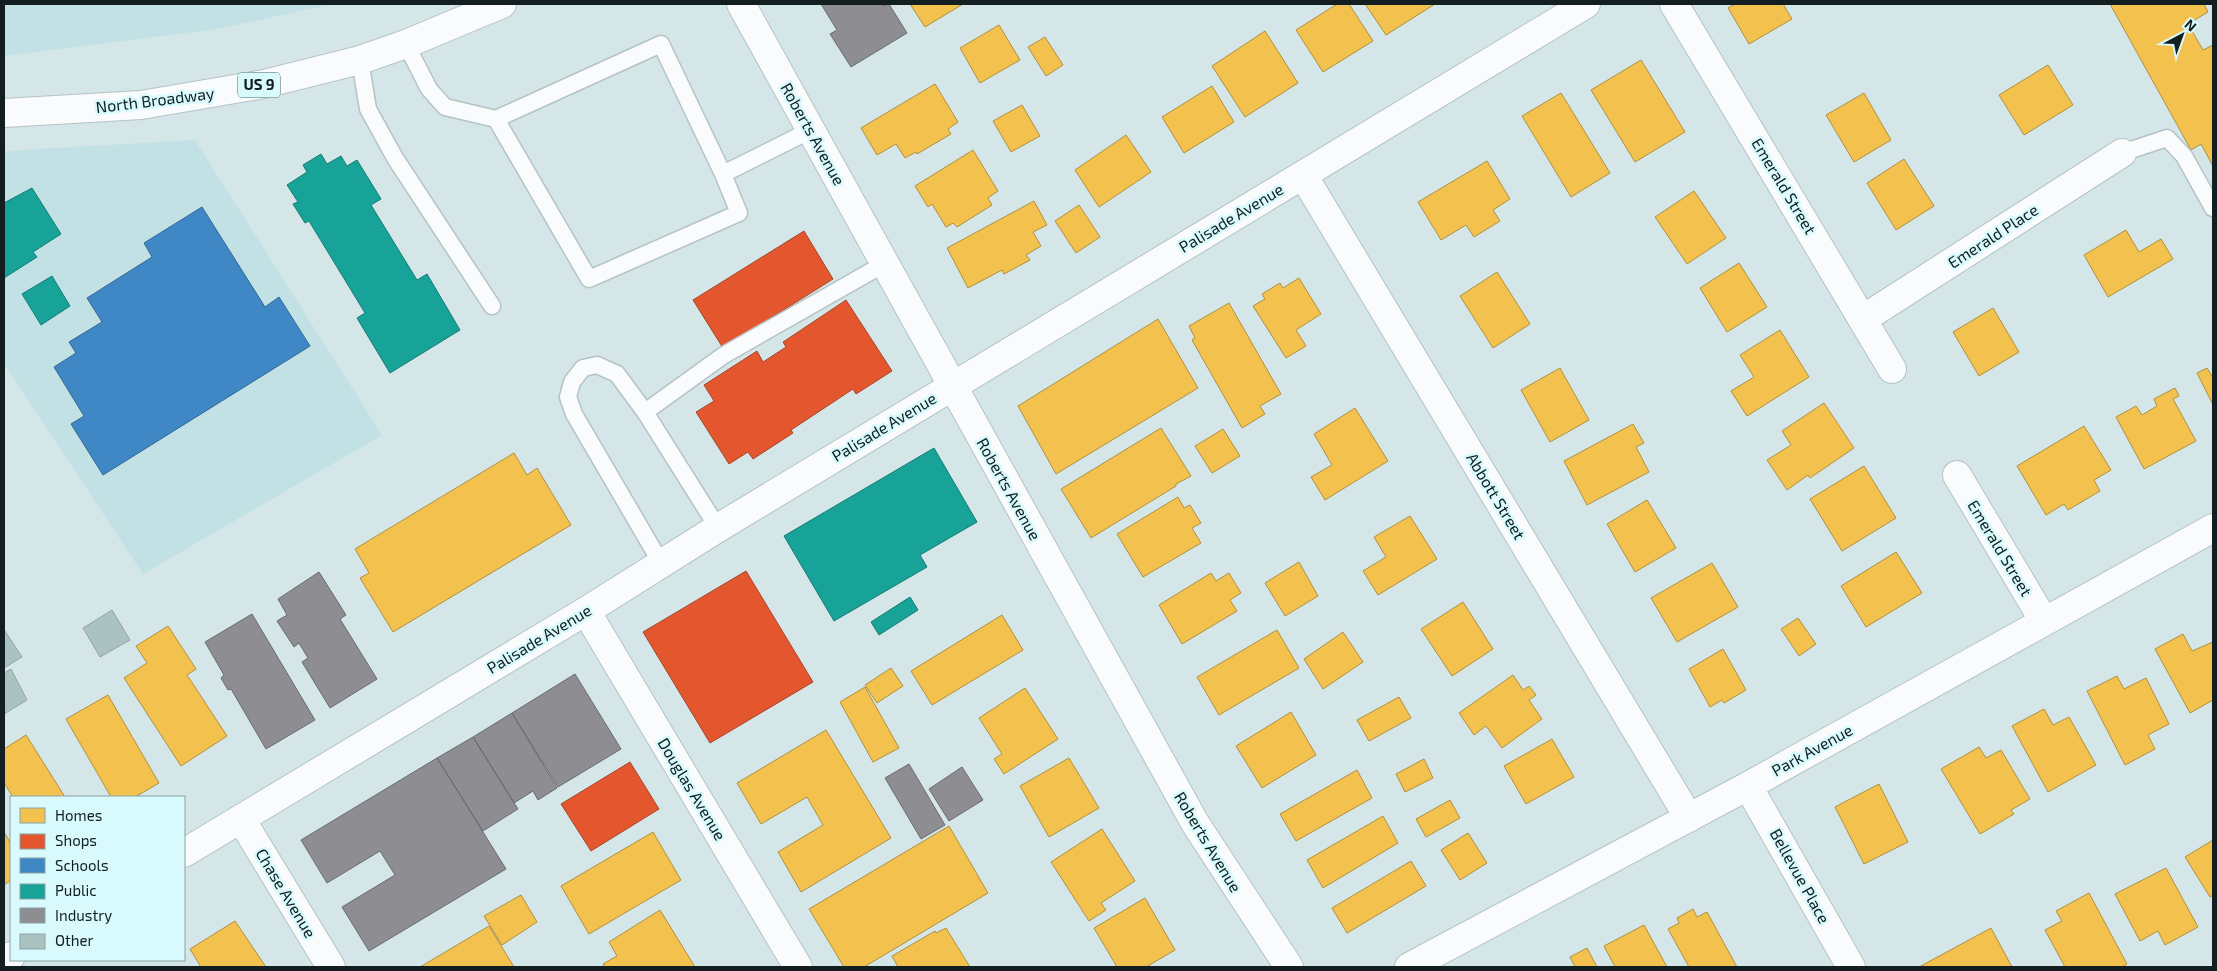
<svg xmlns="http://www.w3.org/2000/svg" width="2217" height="971" viewBox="0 0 2217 971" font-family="'Exo 2',sans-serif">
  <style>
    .built { fill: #c2e1e5 }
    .homes { fill: #f2c14e; stroke: #af9040 }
    .shops { fill: #e4572e; stroke: #a5462a }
    .schools { fill: #3f88c5; stroke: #326893 }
    .public { fill: #17a398; stroke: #167b74 }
    .industry { fill: #8d8d92; stroke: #686c70 }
    .building { fill: #aac3c0; stroke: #96a3a3 }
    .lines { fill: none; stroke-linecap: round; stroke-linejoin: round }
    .lane-casing { stroke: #b5c3c5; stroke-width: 19 }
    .street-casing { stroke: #b5c3c5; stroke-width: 30 }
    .secondary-casing { stroke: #b5c3c5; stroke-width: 30 }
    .primary-casing { stroke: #b5c3c5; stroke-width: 30 }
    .lane { stroke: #f9fbfc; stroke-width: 16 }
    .street { stroke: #f9fbfc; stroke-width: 28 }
    .secondary { stroke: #f9fbfc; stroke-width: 28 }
    .primary { stroke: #f9fbfc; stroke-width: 28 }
    .labels { text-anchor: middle; stroke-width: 5; stroke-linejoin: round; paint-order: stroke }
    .shield { fill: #d9fafd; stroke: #4e6062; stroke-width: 1 }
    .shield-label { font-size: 15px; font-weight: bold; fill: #121e1f }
    .street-label { font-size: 16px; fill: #121e1f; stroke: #d9fafd }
  </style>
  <rect width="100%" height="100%" fill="#d4e6e8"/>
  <path class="built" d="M 4,4 L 333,4 L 216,29 L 4,56 Z
    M 195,140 L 382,435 L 143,574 L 4,364 L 4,151 Z"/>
  <path class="homes" d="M 910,4 L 963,4 L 925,27 Z
    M 1337,4 L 1349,4 L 1373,41 L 1323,72 L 1296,30 Z
    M 1365,4 L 1435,4 L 1386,35 Z
    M 1735,4 L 1783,4 L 1792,19 L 1749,44 L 1728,8 Z
    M 2110,4 L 2204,4 L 2208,12 L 2188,24 L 2203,50 L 2213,45 L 2213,166 L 2201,144 L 2191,150 Z
    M 999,25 L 1020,60 L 980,83 L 960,48 Z
    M 1265,31 L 1298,83 L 1245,117 L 1212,66 Z
    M 1045,37 L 1063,65 L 1046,76 L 1028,47 Z
    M 1641,60 L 1685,132 L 1635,162 L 1591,90 Z
    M 2048,65 L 2073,105 L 2024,135 L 1999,95 Z
    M 935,84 L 958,122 L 948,129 L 951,134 L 917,154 L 916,152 L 905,158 L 896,144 L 877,155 L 861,128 Z
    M 1212,86 L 1234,122 L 1184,153 L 1162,117 Z
    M 1561,93 L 1610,173 L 1571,197 L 1522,116 Z
    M 1864,93 L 1891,140 L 1854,162 L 1826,115 Z
    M 1022,105 L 1040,136 L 1011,152 L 993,121 Z
    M 1126,135 L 1151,172 L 1099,207 L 1075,170 Z
    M 973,150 L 998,191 L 988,198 L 992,205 L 957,227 L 953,223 L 946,227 L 932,204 L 928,207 L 915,186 Z
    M 1904,159 L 1934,206 L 1896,230 L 1867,183 Z
    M 1487,161 L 1510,199 L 1493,210 L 1500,221 L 1474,237 L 1466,225 L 1441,240 L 1418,202 Z
    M 1694,191 L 1726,238 L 1687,264 L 1655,217 Z
    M 1034,201 L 1047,225 L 1033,232 L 1041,246 L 1026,255 L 1030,260 L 1004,274 L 1002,270 L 968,288 L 947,248 Z
    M 1079,205 L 1100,237 L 1076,253 L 1055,221 Z
    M 2126,230 L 2139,252 L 2161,239 L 2173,259 L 2108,297 L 2084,255 Z
    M 1739,263 L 1767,307 L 1727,332 L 1700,288 Z
    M 1497,272 L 1530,324 L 1493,348 L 1460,296 Z
    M 1299,278 L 1321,314 L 1296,330 L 1306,346 L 1286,358 L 1253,306 L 1265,299 L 1262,294 L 1280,283 L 1283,288 Z
    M 1229,303 L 1281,394 L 1260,406 L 1265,414 L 1242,428 L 1192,340 L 1195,338 L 1189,326 Z
    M 1993,308 L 2019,352 L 1979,376 L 1953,332 Z
    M 1158,319 L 1198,388 L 1056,474 L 1018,406 Z
    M 1780,330 L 1809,377 L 1747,416 L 1731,391 L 1754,377 L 1740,355 Z
    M 1560,368 L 1589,420 L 1550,442 L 1521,390 Z
    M 2207,368 L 2212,376 L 2213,375 L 2213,405 L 2197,373 Z
    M 2175,388 L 2179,396 L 2173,399 L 2196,441 L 2144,469 L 2116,417 L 2136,406 L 2142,415 L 2157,406 L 2154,399 Z
    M 1824,403 L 1854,448 L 1810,478 L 1808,475 L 1787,490 L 1767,460 L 1791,445 L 1782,431 Z
    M 1355,408 L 1388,461 L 1325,500 L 1311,477 L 1332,465 L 1314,434 Z
    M 1633,424 L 1644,443 L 1636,447 L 1649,472 L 1587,505 L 1564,461 Z
    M 2084,426 L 2111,470 L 2094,480 L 2100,491 L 2068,510 L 2064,504 L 2046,515 L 2017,466 Z
    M 1161,428 L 1191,476 L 1176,484 L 1176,486 L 1091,538 L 1061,489 Z
    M 1223,429 L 1240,456 L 1212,473 L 1195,446 Z
    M 514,453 L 527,475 L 537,468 L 571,525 L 393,632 L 360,578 L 369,573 L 355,549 Z
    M 1864,466 L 1896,518 L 1842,551 L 1810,499 Z
    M 1178,497 L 1184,508 L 1190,505 L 1201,523 L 1192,528 L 1201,543 L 1143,577 L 1117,534 Z
    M 1647,500 L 1676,548 L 1635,572 L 1607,524 Z
    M 1410,516 L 1437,559 L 1378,595 L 1363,571 L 1386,557 L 1374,537 Z
    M 1896,552 L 1922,593 L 1866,627 L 1841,586 Z
    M 1299,562 L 1318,596 L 1285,616 L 1265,583 Z
    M 1712,563 L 1738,607 L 1677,642 L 1651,598 Z
    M 1211,573 L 1216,581 L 1229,573 L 1241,593 L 1230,600 L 1237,611 L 1182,644 L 1159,605 Z
    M 1463,602 L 1493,649 L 1452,676 L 1421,629 Z
    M 1002,615 L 1023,650 L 932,705 L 911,671 Z
    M 1798,618 L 1816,644 L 1799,656 L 1781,629 Z
    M 168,626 L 196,669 L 187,675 L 227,736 L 181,766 L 124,678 L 147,663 L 136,646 Z
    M 1277,630 L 1299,668 L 1219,715 L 1197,677 Z
    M 1343,632 L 1363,662 L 1323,689 L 1304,659 Z
    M 2183,634 L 2192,651 L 2213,642 L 2213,700 L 2190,713 L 2155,649 Z
    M 1723,649 L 1746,690 L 1724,703 L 1722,700 L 1710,707 L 1689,669 Z
    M 891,668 L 903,686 L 877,703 L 865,685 Z
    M 1513,675 L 1523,690 L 1529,686 L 1536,695 L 1529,700 L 1542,719 L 1502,748 L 1486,726 L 1474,735 L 1459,713 Z
    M 2117,676 L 2124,689 L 2146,678 L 2169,724 L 2148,735 L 2155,749 L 2125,765 L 2087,691 Z
    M 865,687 L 899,748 L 873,762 L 840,702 Z
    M 1025,688 L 1058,739 L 1004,774 L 994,759 L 1002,754 L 979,718 Z
    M 108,695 L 159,783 L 135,797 L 111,797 L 66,719 Z
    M 1399,697 L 1411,718 L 1369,741 L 1357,720 Z
    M 2044,709 L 2053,725 L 2069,717 L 2096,765 L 2048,792 L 2012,726 Z
    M 1291,712 L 1316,755 L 1262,788 L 1236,746 Z
    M 826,730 L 891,838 L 801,892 L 778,852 L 823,825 L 807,797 L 761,824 L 737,783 Z
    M 26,735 L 65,797 L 13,797 L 4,783 L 4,749 Z
    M 1552,739 L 1574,777 L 1526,804 L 1504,766 Z
    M 1979,747 L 1986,758 L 2001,750 L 2030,799 L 2011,810 L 2014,814 L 1980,834 L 1941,769 Z
    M 1069,758 L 1099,808 L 1049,837 L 1020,786 Z
    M 1424,759 L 1433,778 L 1405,792 L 1396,774 Z
    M 1357,770 L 1372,798 L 1296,841 L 1280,814 Z
    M 1879,784 L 1908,842 L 1864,864 L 1835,807 Z
    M 1450,800 L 1460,818 L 1426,837 L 1416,819 Z
    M 1383,816 L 1398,843 L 1323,888 L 1307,860 Z
    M 949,826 L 988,893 L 864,967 L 844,967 L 809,909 Z
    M 1102,829 L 1135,881 L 1101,903 L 1106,910 L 1089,921 L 1051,862 Z
    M 4,832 L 11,844 L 11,880 L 4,885 Z
    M 653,832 L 681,880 L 589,934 L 561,886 Z
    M 1468,833 L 1487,863 L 1460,880 L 1441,850 Z
    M 2213,840 L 2213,895 L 2210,897 L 2185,857 Z
    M 1411,861 L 1426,886 L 1347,933 L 1332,908 Z
    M 2166,868 L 2198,927 L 2165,945 L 2158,931 L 2140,941 L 2115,894 Z
    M 2089,893 L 2127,964 L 2122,967 L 2065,967 L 2045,930 L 2062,921 L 2056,911 Z
    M 521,895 L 537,922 L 502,945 L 484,916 Z
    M 1145,898 L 1175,950 L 1146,967 L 1117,967 L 1094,928 Z
    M 1693,909 L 1697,917 L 1707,912 L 1737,967 L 1689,967 L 1668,929 L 1679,923 L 1677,918 Z
    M 660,910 L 695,967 L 605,967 L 603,964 L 617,956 L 609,942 Z
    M 235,921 L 266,967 L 201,967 L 190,949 Z
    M 1644,925 L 1667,967 L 1615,967 L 1604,946 Z
    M 489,926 L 514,967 L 420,967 Z
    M 946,928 L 970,967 L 898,967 L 892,956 L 935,931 L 936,933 Z
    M 1991,928 L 2012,967 L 1919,967 Z
    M 1587,948 L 1597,967 L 1575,967 L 1570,957 Z"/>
  <path class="shops" d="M 804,231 L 833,279 L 723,348 L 693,300 Z
    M 846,300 L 892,371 L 856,394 L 853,389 L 791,430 L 793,433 L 753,459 L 748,452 L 729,464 L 696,412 L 714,401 L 704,385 L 757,351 L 763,362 L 786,347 L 783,342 Z
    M 746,571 L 813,682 L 710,743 L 643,632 Z
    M 630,762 L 659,809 L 591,851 L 561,804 Z"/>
  <path class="schools" d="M 202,207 L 265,307 L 279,297 L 310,346 L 103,475 L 71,424 L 84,416 L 54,367 L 76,353 L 69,342 L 102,322 L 87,298 L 152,257 L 144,243 Z"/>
  <path class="public" d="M 321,154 L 327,164 L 341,156 L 347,166 L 357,160 L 381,199 L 371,205 L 417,280 L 427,274 L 460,330 L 390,373 L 357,318 L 365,313 L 309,221 L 305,223 L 293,204 L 298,202 L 287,185 L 307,172 L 303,165 Z
    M 32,188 L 61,234 L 33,252 L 37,257 L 4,278 L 4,203 Z
    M 52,276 L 70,306 L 41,325 L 22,294 Z
    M 934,448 L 977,522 L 920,555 L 927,567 L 834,621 L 784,536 Z
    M 910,597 L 918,610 L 879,635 L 871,622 Z"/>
  <path class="industry" d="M 821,4 L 881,4 L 882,6 L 889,4 L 907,33 L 851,67 L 830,34 L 837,30 Z
    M 319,572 L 346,615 L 340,619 L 377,679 L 330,708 L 302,662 L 308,658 L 299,643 L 294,647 L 277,621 L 287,615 L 278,599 Z
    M 252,614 L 315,720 L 266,749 L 231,689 L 228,690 L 221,678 L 224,675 L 205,642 Z
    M 575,674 L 621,749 L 558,787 L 512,713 Z
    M 512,713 L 557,788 L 538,800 L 533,791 L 514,803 L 473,737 Z
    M 473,737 L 518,809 L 483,831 L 437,758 Z
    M 437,758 L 506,869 L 369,951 L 342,907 L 395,875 L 380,851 L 327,883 L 301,840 Z
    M 909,764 L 945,825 L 921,839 L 885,778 Z
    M 962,767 L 983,800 L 949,821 L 929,789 Z"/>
  <path class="building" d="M 112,610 L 130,640 L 100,657 L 83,628 Z
    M 5,631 L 22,657 L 4,668 L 4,632 Z
    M 11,669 L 27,700 L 4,714 L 4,673 Z"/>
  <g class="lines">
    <defs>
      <path id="lane" d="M 406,44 L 429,89 L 445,107 L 496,119
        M 360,60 L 368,109 L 395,158 L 492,306
        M 2122,153 L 2167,138 L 2184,156 L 2213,208
        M 723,174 L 661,44 L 496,119 L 589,279 L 739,213 L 723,174 L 811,130
        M 645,412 L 724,355 L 884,264
        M 661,563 L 574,414 L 568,397 L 572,382 L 583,368 L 597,365 L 617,374 L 645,412 L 718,528"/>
      <path id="street" d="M 1674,4 L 1892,369
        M 1303,175 L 1689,818
        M 1863,319 L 2122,153
        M 1957,475 L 2044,621
        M 586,611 L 798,967
        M 1748,786 L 1851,967
        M 241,819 L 331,967
        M 1409,967 L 1748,786 L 2213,528"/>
      <path id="secondary" d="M 741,4 L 1195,823 L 1289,967
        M 184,853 L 586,611 L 718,528 L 1586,4
        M 4,961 L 11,956"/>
      <path id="primary" d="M 4,113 L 141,105 L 264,84 L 360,60 L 406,44 L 502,4"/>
    </defs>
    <use href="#lane" class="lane-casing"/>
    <use href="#street" class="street-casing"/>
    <use href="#secondary" class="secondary-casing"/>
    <use href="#primary" class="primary-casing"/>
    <use href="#lane" class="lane"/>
    <use href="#street" class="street"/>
    <use href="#secondary" class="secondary"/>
    <use href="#primary" class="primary"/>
  </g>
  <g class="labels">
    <rect class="shield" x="238" y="72.5" width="42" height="25" rx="4"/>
    <g class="shield-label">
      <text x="259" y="90">US 9</text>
    </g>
    <g class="street-label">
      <text transform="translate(155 100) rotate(-7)" y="6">North Broadway</text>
      <text transform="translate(813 134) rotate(61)" y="6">Roberts Avenue</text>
      <text transform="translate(1784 186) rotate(59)" y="6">Emerald Street</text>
      <text transform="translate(1231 218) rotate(-31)" y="6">Palisade Avenue</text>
      <text transform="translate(1993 236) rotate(-33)" y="6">Emerald Place</text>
      <text transform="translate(884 427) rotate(-31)" y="6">Palisade Avenue</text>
      <text transform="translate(1009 489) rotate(61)" y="6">Roberts Avenue</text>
      <text transform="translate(1496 496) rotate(59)" y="6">Abbott Street</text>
      <text transform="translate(2000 548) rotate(59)" y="6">Emerald Street</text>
      <text transform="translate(539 639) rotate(-31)" y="6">Palisade Avenue</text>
      <text transform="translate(1812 750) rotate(-29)" y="6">Park Avenue</text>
      <text transform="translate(692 789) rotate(59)" y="6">Douglas Avenue</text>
      <text transform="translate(1208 842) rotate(59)" y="6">Roberts Avenue</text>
      <text transform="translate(1800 876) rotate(61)" y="6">Bellevue Place</text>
      <text transform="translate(286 893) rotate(59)" y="6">Chase Avenue</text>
    </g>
  </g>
  <rect width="2217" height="971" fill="none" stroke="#121e1f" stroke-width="10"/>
  <rect x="10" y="796" width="175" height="165" fill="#d9fafd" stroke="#89a2a4"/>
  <rect x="20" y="808" width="25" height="15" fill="#f2c14e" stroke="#89a2a4"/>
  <text x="55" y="821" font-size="15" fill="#121e1f">Homes</text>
  <rect x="20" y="834" width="25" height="15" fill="#e4572e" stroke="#89a2a4"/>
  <text x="55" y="846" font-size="15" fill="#121e1f">Shops</text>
  <rect x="20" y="858" width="25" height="15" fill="#3f88c5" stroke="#89a2a4"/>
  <text x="55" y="871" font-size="15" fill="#121e1f">Schools</text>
  <rect x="20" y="884" width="25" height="15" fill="#17a398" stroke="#89a2a4"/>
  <text x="55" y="896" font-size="15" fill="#121e1f">Public</text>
  <rect x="20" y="908" width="25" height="15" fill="#8d8d92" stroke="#89a2a4"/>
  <text x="55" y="921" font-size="15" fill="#121e1f">Industry</text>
  <rect x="20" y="934" width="25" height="15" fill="#aac3c0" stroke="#89a2a4"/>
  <text x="55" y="946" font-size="15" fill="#121e1f">Other</text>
  <g transform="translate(2182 35) rotate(41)" stroke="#d9fafd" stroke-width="4" paint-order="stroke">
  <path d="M0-4L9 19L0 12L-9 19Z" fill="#121e1f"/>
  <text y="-8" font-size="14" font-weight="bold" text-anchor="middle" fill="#121e1f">N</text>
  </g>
</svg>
